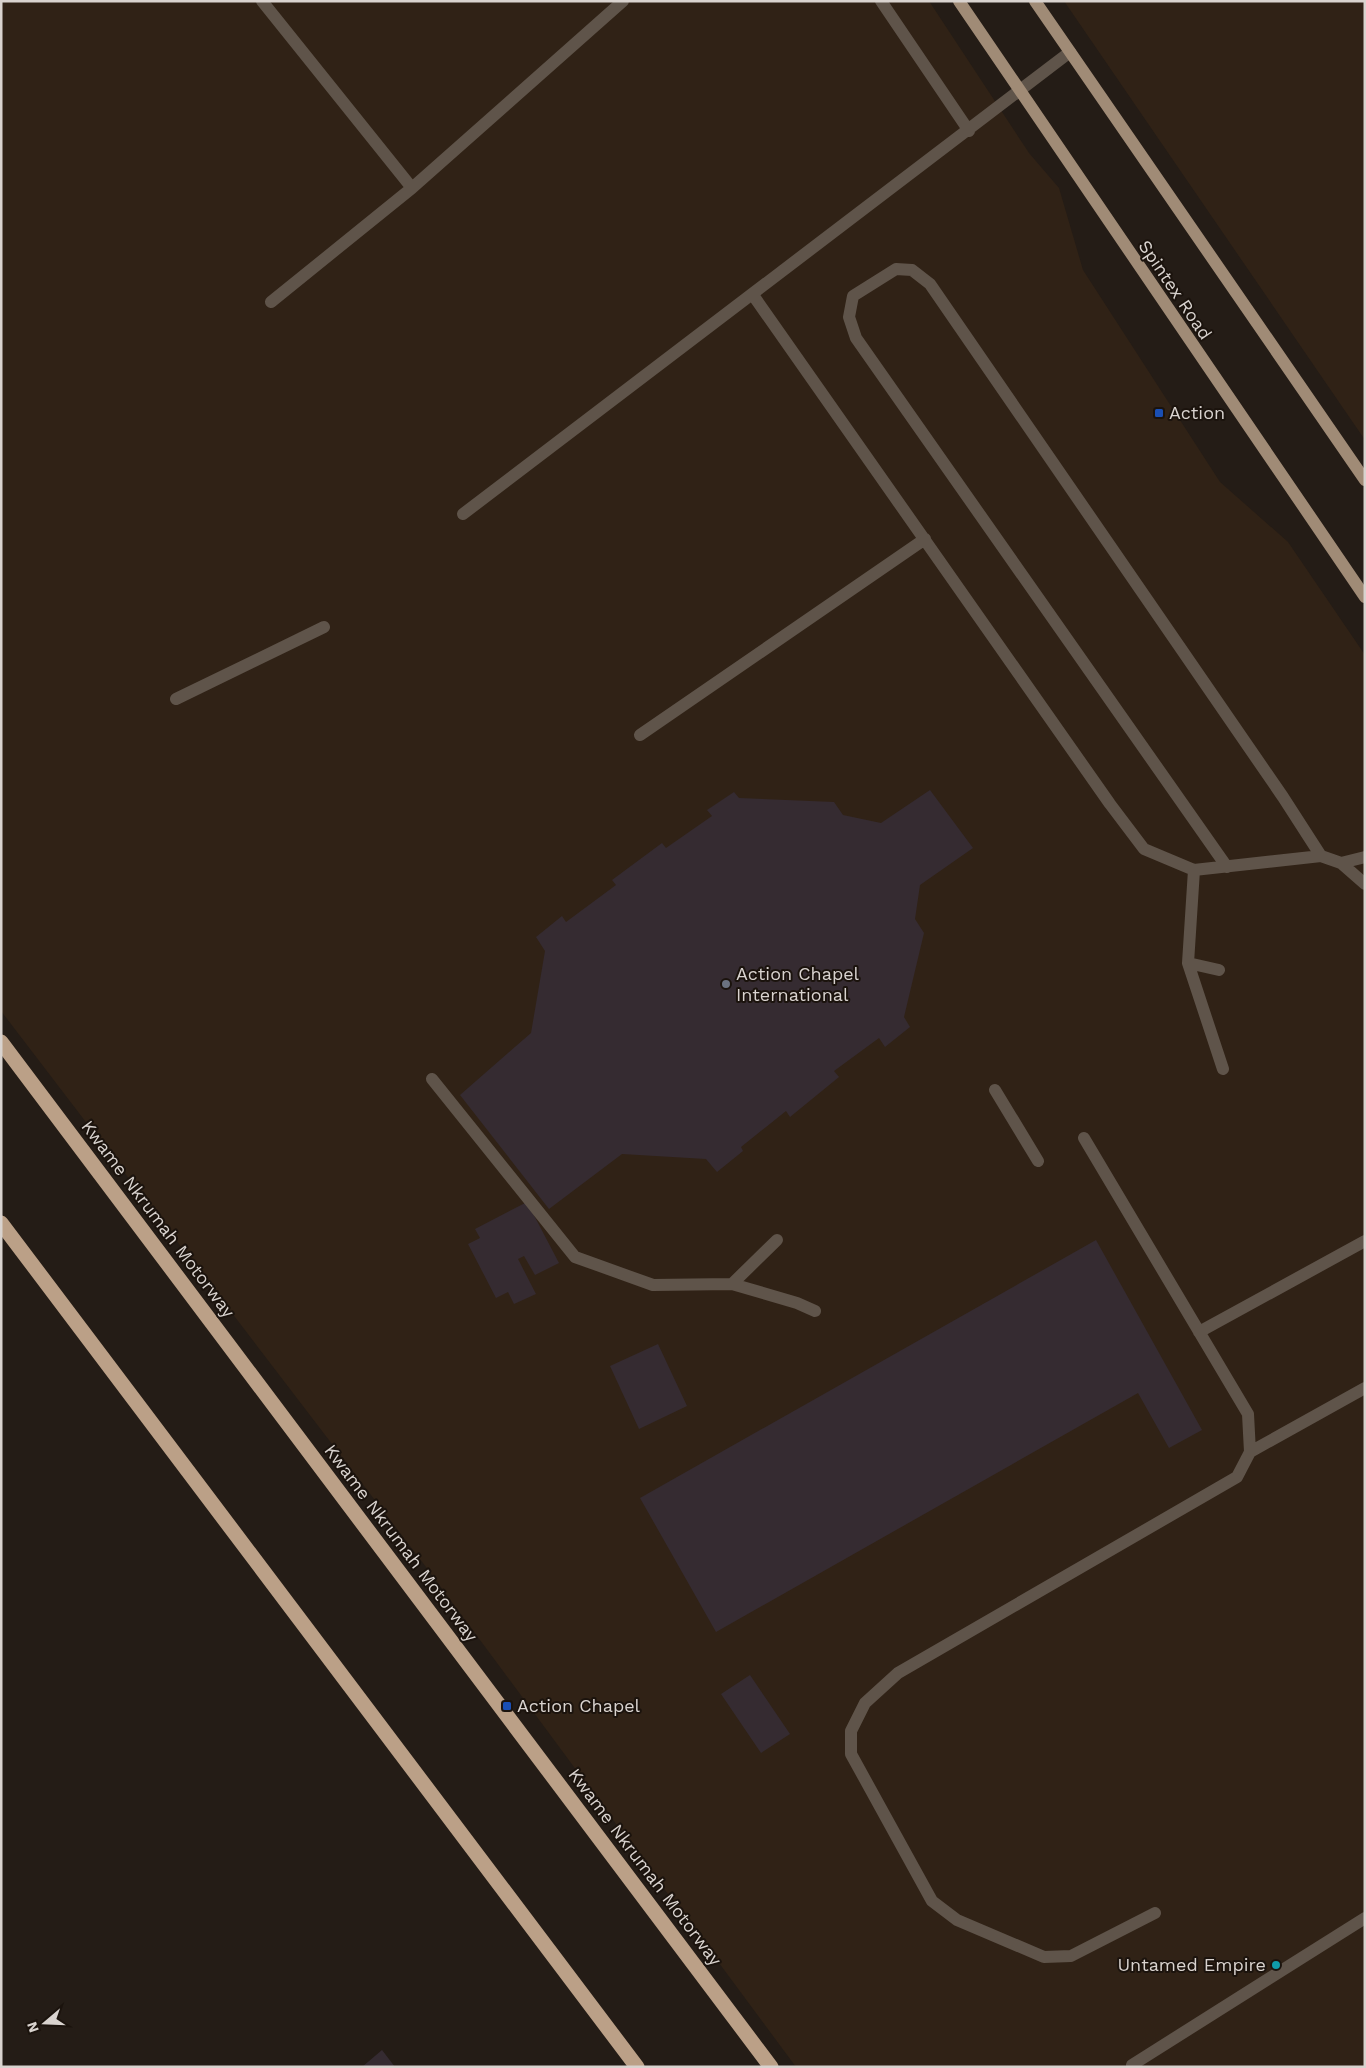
<svg xmlns="http://www.w3.org/2000/svg" width="1366" height="2068" viewBox="0 0 1366 2068" font-family="'Work Sans',sans-serif">
  <style>
    .commercial { fill: #302216 }
    .building { fill: #352b31 }
    .lines { fill: none; stroke-linecap: round; stroke-linejoin: round }
    .minor { stroke: #5f544a; stroke-width: 12 }
    .major { stroke: #a08b76; stroke-width: 12 }
    .highway { stroke: #bba087; stroke-width: 15 }
    .transit-dot { fill: #1a4fb4; stroke: #1b130d; stroke-width: 2 }
    .worship-dot { fill: #6b7280; stroke: #1b130d; stroke-width: 2 }
    .culture-dot { fill: #0f9aa8; stroke: #1b130d; stroke-width: 2 }
    .labels { text-anchor: middle; stroke-width: 4; stroke-linejoin: round; paint-order: stroke }
    .street-label { font-size: 18px; fill: #d9d3cf; stroke: #1b130d }
    .poi-label { font-size: 18px; fill: #d9d3cf; stroke: #1b130d; text-anchor: start }
  </style>
  <rect width="100%" height="100%" fill="#241c16"/>
  <path class="commercial" d="M 1,1 L 929,1 L 1029,153 L 1059,188 L 1083,270 L 1220,482 L 1288,542 L 1365,655 L 1365,2067 L 796,2067 L 426,1567 L 1,1011 Z
    M 1064,1 L 1365,1 L 1365,440 Z"/>
  <path class="building" d="M 930,790 L 973,848 L 920,885 L 915,919 L 924,933 L 904,1017 L 910,1027 L 885,1047 L 879,1038 L 834,1071 L 839,1077 L 790,1117 L 786,1111 L 741,1147 L 743,1151 L 717,1172 L 706,1159 L 622,1154 L 549,1209 L 460,1095 L 531,1033 L 545,951 L 536,937 L 562,916 L 566,922 L 616,885 L 612,880 L 662,843 L 666,848 L 712,816 L 707,810 L 734,792 L 739,798 L 834,802 L 843,815 L 881,823 Z
    M 527,1202 L 559,1263 L 535,1275 L 524,1256 L 518,1259 L 536,1294 L 514,1304 L 508,1292 L 496,1298 L 468,1244 L 480,1238 L 475,1229 Z
    M 1096,1240 L 1202,1430 L 1169,1448 L 1138,1393 L 716,1632 L 640,1498 Z
    M 658,1344 L 687,1406 L 639,1429 L 610,1366 Z
    M 750,1675 L 790,1734 L 761,1753 L 721,1694 Z
    M 382,2050 L 395,2067 L 362,2067 Z"/>
  <g class="lines">
    <path class="minor" d="M 262,1 L 412,188
      M 881,1 L 969,131
      M 753,295 L 1110,804 L 1144,849 L 1194,870 L 1321,856 L 1341,863 L 1365,884
      M 271,302 L 412,188 L 623,1
      M 463,514 L 1070,52
      M 176,699 L 324,627
      M 640,735 L 925,539
      M 1341,863 L 1365,857
      M 1227,867 L 856,338 L 849,317 L 853,296 L 896,269 L 912,270 L 930,284 L 1283,797 L 1321,856
      M 1194,870 L 1188,963 L 1223,1069
      M 1188,963 L 1219,970
      M 432,1079 L 575,1257 L 653,1285 L 732,1284 L 797,1303 L 815,1311
      M 995,1090 L 1038,1161
      M 1084,1138 L 1248,1414 L 1250,1452 L 1237,1477 L 898,1673 L 865,1703 L 851,1731 L 851,1754 L 932,1901 L 957,1920 L 1044,1957 L 1071,1956 L 1155,1913
      M 732,1284 L 777,1240
      M 1199,1332 L 1365,1241
      M 1250,1452 L 1365,1388
      M 1132,2065 L 1365,1918"/>
    <path class="major" d="M 959,1 L 1365,597
      M 1035,1 L 1365,480"/>
    <path class="highway" d="M 1,1042 L 771,2067
      M 1,1223 L 637,2067"/>
  </g>
  <g class="transit-dot">
    <rect x="1154" y="408" width="10" height="10" rx="2.5"/>
    <rect x="502" y="1701" width="10" height="10" rx="2.5"/>
  </g>
  <circle class="worship-dot" cx="726" cy="984" r="5"/>
  <circle class="culture-dot" cx="1276" cy="1965" r="5"/>
  <g class="labels">
    <g class="street-label">
      <text transform="translate(1175 290) rotate(56)" y="6">Spintex Road</text>
      <text transform="translate(158 1219) rotate(53)" y="6">Kwame Nkrumah Motorway</text>
      <text transform="translate(401 1543) rotate(53)" y="6">Kwame Nkrumah Motorway</text>
      <text transform="translate(645 1867) rotate(53)" y="6">Kwame Nkrumah Motorway</text>
    </g>
    <g class="poi-label">
      <text x="1169" y="419">Action</text>
      <text x="736" y="980">Action Chapel<tspan x="736" dy="21">International</tspan></text>
      <text x="517" y="1712">Action Chapel</text>
      <text x="1266" y="1971" text-anchor="end">Untamed Empire</text>
    </g>
  </g>
  <rect width="1366" height="2068" fill="none" stroke="#d9d3cf" stroke-width="5"/>
  <g transform="translate(45 2023) rotate(251)" stroke="#1b130d" stroke-width="4" paint-order="stroke">
  <path d="M0-4L9 19L0 12L-9 19Z" fill="#d9d3cf"/>
  <text y="-8" font-size="14" font-weight="bold" text-anchor="middle" fill="#d9d3cf">N</text>
  </g>
</svg>
